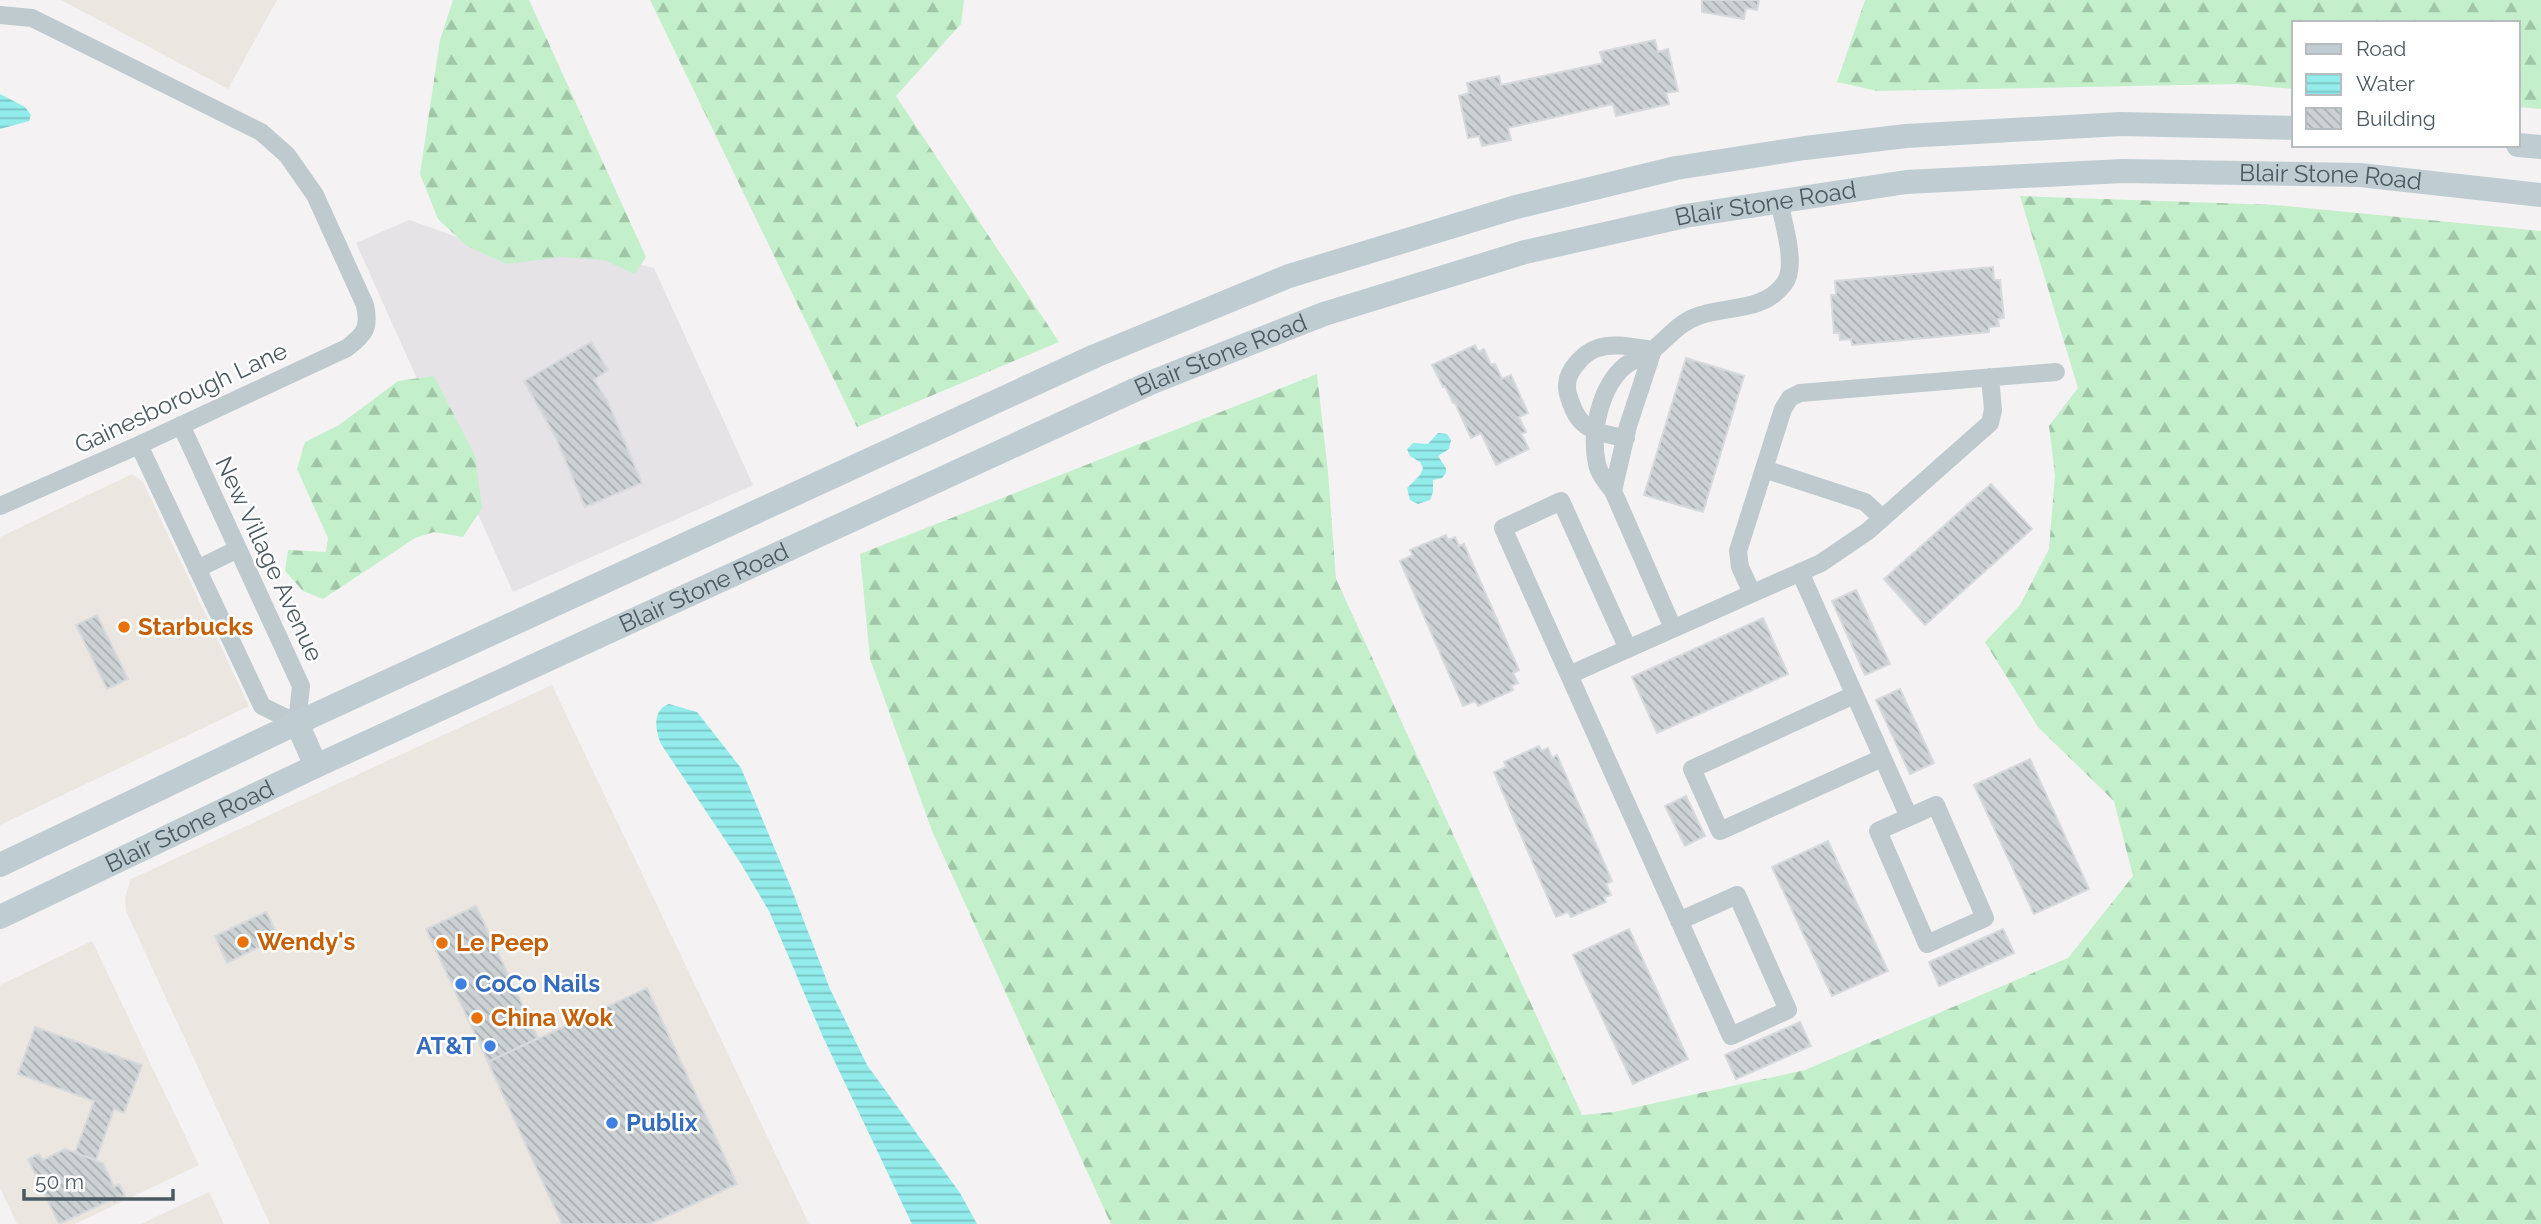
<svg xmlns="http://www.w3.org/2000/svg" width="2541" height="1224" viewBox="0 0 2541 1224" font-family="Raleway,sans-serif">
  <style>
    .commercial { fill: #ebe6e0 }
    .education { fill: #e5e3e5 }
    .forest { fill: url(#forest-firs) }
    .water { fill: url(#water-rules) }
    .building { fill: url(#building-back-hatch); stroke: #d7dadd; stroke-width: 2 }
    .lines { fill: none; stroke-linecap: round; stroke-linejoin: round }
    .street { stroke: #becace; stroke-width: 18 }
    .secondary { stroke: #bfcdd3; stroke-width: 24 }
    .food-dot { fill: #e8710a; stroke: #fff; stroke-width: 2.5 }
    .shop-dot { fill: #3f7fe0; stroke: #fff; stroke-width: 2.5 }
    .labels { text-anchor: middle; stroke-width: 5; stroke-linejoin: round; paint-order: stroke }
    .street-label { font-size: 24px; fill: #4a5a60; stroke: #fff }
    .food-label { font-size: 24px; font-weight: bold; fill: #c56008; stroke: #fff; text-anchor: start }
    .shop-label { font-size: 24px; font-weight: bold; fill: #366cbe; stroke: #fff; text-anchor: start }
  </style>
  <defs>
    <pattern id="forest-firs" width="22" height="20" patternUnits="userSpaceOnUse" patternTransform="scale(1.75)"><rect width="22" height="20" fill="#c3f0ca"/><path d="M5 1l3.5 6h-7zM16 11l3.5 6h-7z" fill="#a0c5a7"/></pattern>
    <pattern id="water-rules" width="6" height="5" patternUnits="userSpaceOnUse" patternTransform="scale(1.75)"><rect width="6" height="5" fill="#91eceb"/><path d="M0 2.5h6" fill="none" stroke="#78c2c2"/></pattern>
    <pattern id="building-back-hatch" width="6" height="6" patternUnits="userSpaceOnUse" patternTransform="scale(1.75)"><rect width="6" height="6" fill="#ccd1d4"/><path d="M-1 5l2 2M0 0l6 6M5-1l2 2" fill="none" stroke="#a8adaf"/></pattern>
  </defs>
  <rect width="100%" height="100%" fill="#f4f2f3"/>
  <path class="commercial" d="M 61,0 L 277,0 L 228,89 Z
    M 132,474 L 143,482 L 249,706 L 0,825 L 0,537 Z
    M 552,685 L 809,1224 L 270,1224 L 126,911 L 125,897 L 131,879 Z
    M 92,941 L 199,1165 L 75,1224 L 17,1224 L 0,1188 L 0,985 Z
    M 209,1192 L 224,1224 L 141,1224 Z"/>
  <path class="education" d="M 409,220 L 523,260 L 577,249 L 654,268 L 753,485 L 513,592 L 356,243 Z"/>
  <path class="forest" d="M 453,0 L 529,0 L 646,257 L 635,274 L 604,260 L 561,257 L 507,264 L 467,246 L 438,219 L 420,174 L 440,40 Z
    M 650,0 L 964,0 L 961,24 L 896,96 L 1059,342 L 857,427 Z
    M 1865,0 L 2541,0 L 2541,109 L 2518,107 L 2518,23 L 2294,23 L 2294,89 L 2236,84 L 1877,91 L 1837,82 Z
    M 2020,196 L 2275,205 L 2541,231 L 2541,1224 L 1111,1224 L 932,831 L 870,659 L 860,554 L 1317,374 L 1328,472 L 1336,579 L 1582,1115 L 1614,1112 L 1805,1070 L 2068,958 L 2133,876 L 2114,801 L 2038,727 L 1985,642 L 2020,605 L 2049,549 L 2055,475 L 2049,426 L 2078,388 Z
    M 434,376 L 475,456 L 482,508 L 463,537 L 434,532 L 415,538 L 323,599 L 303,591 L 285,571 L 288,550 L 326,552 L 328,538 L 297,469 L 305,442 L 339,425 L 398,381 Z"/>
  <path class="water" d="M 0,94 L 25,107 L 31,115 L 29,121 L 0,129 Z
    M 1438,433 L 1447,434 L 1451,440 L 1449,449 L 1438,456 L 1446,468 L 1446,473 L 1442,478 L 1433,480 L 1433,492 L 1430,500 L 1418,504 L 1410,500 L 1407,488 L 1420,475 L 1423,468 L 1420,462 L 1410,456 L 1407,449 L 1413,443 L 1428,444 Z
    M 669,704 L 697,712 L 741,768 L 792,890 L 830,989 L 867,1065 L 960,1193 L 977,1224 L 912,1224 L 823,1037 L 769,911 L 740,862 L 661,744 C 655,730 652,710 669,704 Z"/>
  <path class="building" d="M 1702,0 L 1759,0 L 1757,10 L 1746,8 L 1744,19 L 1702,12 Z
    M 1655,40 L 1658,52 L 1668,49 L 1678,91 L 1666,93 L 1669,104 L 1616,116 L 1613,104 L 1508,128 L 1511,140 L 1482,146 L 1479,136 L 1468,138 L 1459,96 L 1469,93 L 1467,83 L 1499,76 L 1501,85 L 1603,63 L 1600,52 Z
    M 1993,267 L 1994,280 L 2000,280 L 2004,318 L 1998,319 L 1999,326 L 1989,327 L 1989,332 L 1852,345 L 1851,339 L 1840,340 L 1839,333 L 1834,333 L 1831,295 L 1836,295 L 1835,281 Z
    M 591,342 L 608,370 L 594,380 L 608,402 L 642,483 L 585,507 L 555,436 L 524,381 Z
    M 1475,345 L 1478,352 L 1484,349 L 1491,365 L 1495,364 L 1502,379 L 1511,375 L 1528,413 L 1519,417 L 1526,432 L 1521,434 L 1529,449 L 1496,465 L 1481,433 L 1471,438 L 1455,403 L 1453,403 L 1445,386 L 1443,387 L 1432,365 Z
    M 1686,358 L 1744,376 L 1703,512 L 1644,495 Z
    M 1991,484 L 2032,529 L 1925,625 L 1884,579 Z
    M 1446,535 L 1448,540 L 1455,537 L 1459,546 L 1464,544 L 1519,670 L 1513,673 L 1518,683 L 1511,686 L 1513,690 L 1478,706 L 1475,701 L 1463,706 L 1400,561 L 1413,555 L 1410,550 Z
    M 1856,590 L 1890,664 L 1865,675 L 1832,601 Z
    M 97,615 L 128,679 L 107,689 L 76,625 Z
    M 1763,618 L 1788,674 L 1657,733 L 1632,677 Z
    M 1900,689 L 1934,763 L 1910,774 L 1876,700 Z
    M 1539,746 L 1541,751 L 1548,748 L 1552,758 L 1557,755 L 1612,881 L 1606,884 L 1611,895 L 1604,897 L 1606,902 L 1571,917 L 1568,912 L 1556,917 L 1494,772 L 1506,767 L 1504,762 Z
    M 2030,759 L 2089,889 L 2034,914 L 1974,785 Z
    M 1686,796 L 1705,836 L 1685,846 L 1665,806 Z
    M 1828,841 L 1888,971 L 1832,996 L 1772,867 Z
    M 476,906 L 538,1038 L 488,1062 L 426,929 Z
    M 266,912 L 279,937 L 227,963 L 215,936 Z
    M 1629,929 L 1688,1059 L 1633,1084 L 1573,955 Z
    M 2003,929 L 2014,953 L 1939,986 L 1929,962 Z
    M 647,988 L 737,1184 L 650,1224 L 562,1224 L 488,1062 Z
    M 1800,1022 L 1811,1046 L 1736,1079 L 1725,1055 Z
    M 35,1027 L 142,1065 L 124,1113 L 114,1109 L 96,1160 L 75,1153 L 94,1101 L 18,1074 Z
    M 65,1149 L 103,1163 L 114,1187 L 119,1184 L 125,1196 L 114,1202 L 113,1199 L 59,1224 L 28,1159 L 39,1154 L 43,1160 Z"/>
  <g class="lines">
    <path class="street" d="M 0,15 L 32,18 L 261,132 L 287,155 L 315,195 L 365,305 C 370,328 365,334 347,348 L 139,445 L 0,506
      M 1653,350 L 1628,426 L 1613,491 C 1607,483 1599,474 1597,464 C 1590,433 1600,386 1626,365 C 1634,359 1646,356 1654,349 C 1669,337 1680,321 1701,315 C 1729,306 1764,311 1784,284 C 1798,267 1783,222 1779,201
      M 1626,438 C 1610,435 1591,433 1580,420 C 1574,413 1566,393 1567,384 C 1568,369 1585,352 1598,348 C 1615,342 1636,348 1653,350
      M 139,445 L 262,706 L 297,723 L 301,686 L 181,425
      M 1764,469 L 1865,502 L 1882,518
      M 1613,491 L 1673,628
      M 197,569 L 238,549
      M 1800,572 L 1909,817
      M 1752,593 L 1740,567 L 1738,551 L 1783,409 L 1790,398 L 1800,393 L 2056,372
      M 1628,649 L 1561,501 L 1503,528 L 1731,1036 L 1788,1010 L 1737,895 L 1679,921
      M 1569,675 L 1821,563 L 1868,531 L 1990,423 L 1993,410 L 1990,377
      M 1854,695 L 1692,769 L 1720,831 L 1882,758
      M 1936,805 L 1985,918 L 1927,944 L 1878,831 Z"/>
    <g class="secondary">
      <path d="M 2518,145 L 2541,147"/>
      <path d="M 297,723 L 316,766"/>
      <path d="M 0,865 L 297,723 L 1095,356 L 1289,276 L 1516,207 L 1676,168 L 1805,148 L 1906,136 L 2121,124 L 2294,128"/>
      <path id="s1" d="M 0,917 L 316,766 L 1150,383 L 1324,314 L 1525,252 L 1685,216 L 1906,182 L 2123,171 L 2360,175 L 2541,195"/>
    </g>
  </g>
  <g class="food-dot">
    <circle cx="124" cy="627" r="7"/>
    <circle cx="243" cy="942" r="7"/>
    <circle cx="442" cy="943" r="7"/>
    <circle cx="477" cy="1018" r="7"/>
  </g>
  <g class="shop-dot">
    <circle cx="461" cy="984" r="7"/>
    <circle cx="490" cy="1046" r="7"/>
    <circle cx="612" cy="1123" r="7"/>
  </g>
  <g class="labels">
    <g class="street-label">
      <text dy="8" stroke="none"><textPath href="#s1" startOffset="2478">Blair Stone Road</textPath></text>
      <text dy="8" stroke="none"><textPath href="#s1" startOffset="1911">Blair Stone Road</textPath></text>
      <text dy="8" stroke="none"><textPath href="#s1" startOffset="1344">Blair Stone Road</textPath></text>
      <text transform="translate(181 398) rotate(-25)" y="8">Gainesborough Lane</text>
      <text transform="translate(269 559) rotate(65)" y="8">New Village Avenue</text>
      <text dy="8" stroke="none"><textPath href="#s1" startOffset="777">Blair Stone Road</textPath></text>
      <text dy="8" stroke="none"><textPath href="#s1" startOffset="210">Blair Stone Road</textPath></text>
    </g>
    <g class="food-label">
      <text x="138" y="635">Starbucks</text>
      <text x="257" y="950">Wendy's</text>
      <text x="456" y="951">Le Peep</text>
      <text x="491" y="1026">China Wok</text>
    </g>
    <g class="shop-label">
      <text x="475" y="992">CoCo Nails</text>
      <text x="476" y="1054" text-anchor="end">AT&amp;T</text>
      <text x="626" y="1131">Publix</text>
    </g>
  </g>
  <rect x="2292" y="21" width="228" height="126" fill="#ffffff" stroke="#b7bdbf" stroke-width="2"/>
  <rect x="2306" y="44" width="35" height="10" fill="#bfcdd3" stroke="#b7bdbf" stroke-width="2"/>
  <text x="2356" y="56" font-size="21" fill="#4a5a60">Road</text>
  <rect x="2306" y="74" width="35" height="21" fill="url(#water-rules)" stroke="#b7bdbf" stroke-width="2"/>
  <text x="2356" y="91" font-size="21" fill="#4a5a60">Water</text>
  <rect x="2306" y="108" width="35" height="21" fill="url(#building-back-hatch)" stroke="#b7bdbf" stroke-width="2"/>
  <text x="2356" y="126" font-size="21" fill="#4a5a60">Building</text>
  <path d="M24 1189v10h149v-10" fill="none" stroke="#4a5a60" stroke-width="3.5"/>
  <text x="35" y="1189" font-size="21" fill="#4a5a60" stroke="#ffffff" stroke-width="5" paint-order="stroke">50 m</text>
</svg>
